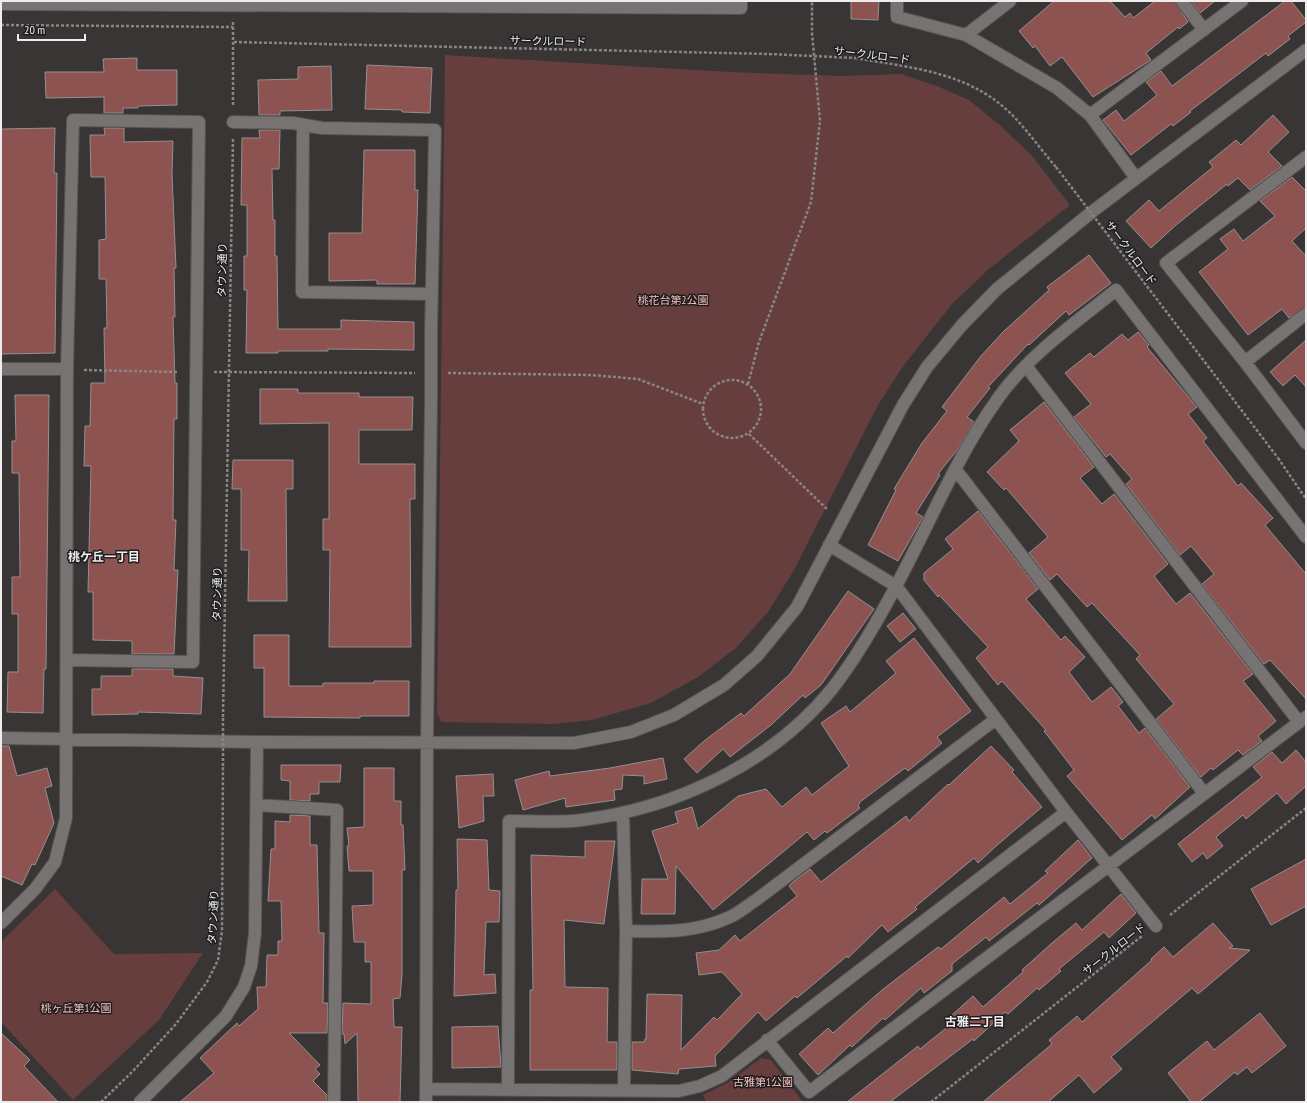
<svg xmlns="http://www.w3.org/2000/svg" width="1307" height="1103" viewBox="0 0 1307 1103" font-family="'PT Sans Narrow','Noto Sans JP',sans-serif">
  <style>
    .green { fill: #653e3d }
    .building { fill: #8c5351; stroke: #949090 }
    .lines { fill: none; stroke-linecap: round; stroke-linejoin: round }
    .minor-casing { stroke: #565252; stroke-width: 14 }
    .path { stroke: #888685; stroke-width: 2.5; stroke-dasharray: 3 2; stroke-linecap: butt }
    .minor { stroke: #777373; stroke-width: 12 }
    .minor-bridge-casing { stroke: #565252; stroke-width: 14; stroke-linecap: butt }
    .path-bridge { stroke: #888685; stroke-width: 2.5; stroke-dasharray: 3 2; stroke-linecap: butt }
    .minor-bridge { stroke: #777373; stroke-width: 12 }
    .labels { text-anchor: middle; stroke-width: 3; stroke-linejoin: round; paint-order: stroke }
    .street-label { font-size: 11px; fill: #eeecec; stroke: #1e1d1d }
    .park-label { font-size: 11px; fill: #f8c1be; stroke: #1e1d1d }
    .neighbourhood-label { font-size: 12px; font-weight: bold; fill: #eeecec; stroke: #1e1d1d }
  </style>
  <rect width="100%" height="100%" fill="#383534"/>
  <path class="green" d="M 445,55 L 730,72 L 843,76 L 901,74 L 937,86 L 969,100 L 1001,126 L 1033,157 L 1070,205 L 989,269 L 952,304 L 904,365 L 878,405 L 794,570 L 768,612 L 736,648 L 698,677 L 651,703 L 592,720 L 554,724 L 441,722 L 437,712 Z
    M 55,889 L 114,954 L 203,953 L 159,1020 L 73,1100 L 1,1022 L 1,942 Z
    M 761,1058 L 771,1060 L 803,1102 L 706,1102 L 703,1095 L 729,1082 Z"/>
  <path class="building" d="M 851,1 L 879,1 L 878,20 L 851,19 Z
    M 1054,1 L 1110,1 L 1125,17 L 1130,13 L 1133,18 L 1155,1 L 1175,1 L 1188,22 L 1179,29 L 1178,27 L 1146,53 L 1151,60 L 1093,97 L 1062,57 L 1050,66 L 1035,46 L 1033,48 L 1019,31 Z
    M 1191,1 L 1215,1 L 1200,13 Z
    M 1285,1 L 1291,1 L 1306,20 L 1306,22 L 1288,36 L 1290,39 L 1268,56 L 1266,53 L 1190,111 L 1191,112 L 1173,126 L 1171,124 L 1131,155 L 1103,120 L 1116,110 L 1124,121 L 1157,95 L 1146,82 L 1161,71 L 1172,86 Z
    M 137,58 L 137,70 L 177,70 L 177,105 L 138,106 L 138,108 L 123,108 L 123,113 L 104,113 L 104,97 L 46,98 L 45,72 L 104,72 L 103,59 Z
    M 367,65 L 432,68 L 430,113 L 402,112 L 402,110 L 365,109 Z
    M 331,66 L 332,110 L 280,111 L 280,115 L 259,115 L 258,80 L 298,79 L 298,67 Z
    M 1273,115 L 1289,132 L 1268,152 L 1282,166 L 1250,190 L 1238,178 L 1228,186 L 1227,184 L 1176,225 L 1151,248 L 1126,221 L 1149,200 L 1159,211 L 1213,167 L 1209,162 L 1236,140 L 1241,145 Z
    M 55,128 L 54,173 L 57,173 L 55,353 L 1,354 L 1,129 Z
    M 104,128 L 124,128 L 124,142 L 173,141 L 172,174 L 176,268 L 174,268 L 175,317 L 173,317 L 175,383 L 177,383 L 177,419 L 174,419 L 173,520 L 176,520 L 174,570 L 178,570 L 174,654 L 132,654 L 132,641 L 93,640 L 93,592 L 88,592 L 91,466 L 84,466 L 85,426 L 90,426 L 91,383 L 105,383 L 104,328 L 107,328 L 106,279 L 99,279 L 99,240 L 106,239 L 105,177 L 91,177 L 90,135 L 105,135 Z
    M 259,130 L 280,130 L 279,169 L 272,169 L 273,220 L 275,220 L 275,256 L 277,256 L 278,329 L 341,329 L 341,320 L 414,322 L 414,350 L 328,349 L 328,351 L 278,351 L 278,353 L 246,353 L 247,290 L 244,290 L 244,256 L 247,256 L 247,205 L 241,205 L 242,138 L 260,138 Z
    M 364,150 L 415,150 L 415,190 L 418,190 L 415,284 L 377,284 L 377,280 L 329,281 L 329,233 L 362,233 Z
    M 1292,177 L 1306,191 L 1306,228 L 1292,241 L 1306,256 L 1306,307 L 1289,318 L 1282,309 L 1248,335 L 1199,272 L 1228,249 L 1220,239 L 1234,229 L 1243,241 L 1275,216 L 1260,201 Z
    M 1089,255 L 1111,283 L 1069,315 L 1066,311 L 1029,345 L 1028,344 L 988,387 L 990,388 L 967,417 L 974,422 L 958,449 L 938,474 L 940,475 L 916,513 L 923,517 L 898,561 L 868,545 L 896,490 L 894,489 L 922,443 L 947,411 L 942,407 L 981,356 L 1003,332 L 1049,290 L 1047,287 Z
    M 1138,332 L 1149,345 L 1147,347 L 1197,407 L 1188,414 L 1207,438 L 1203,441 L 1238,486 L 1241,483 L 1273,518 L 1265,525 L 1306,574 L 1306,699 L 1270,660 L 1264,664 L 1202,584 L 1214,574 L 1191,546 L 1180,555 L 1126,484 L 1132,479 L 1110,454 L 1106,457 L 1074,417 L 1091,404 L 1065,373 L 1090,353 L 1094,357 L 1122,334 L 1128,340 Z
    M 1306,340 L 1306,387 L 1295,375 L 1283,386 L 1270,372 Z
    M 260,389 L 298,389 L 298,393 L 359,393 L 359,397 L 413,397 L 412,430 L 359,430 L 359,464 L 415,464 L 415,499 L 410,499 L 411,647 L 329,647 L 330,550 L 323,550 L 323,519 L 329,519 L 329,423 L 260,424 Z
    M 15,395 L 49,395 L 46,669 L 44,669 L 43,713 L 7,712 L 8,672 L 18,672 L 18,614 L 12,614 L 12,577 L 20,577 L 19,473 L 12,473 L 12,441 L 16,441 Z
    M 1044,402 L 1094,467 L 1080,478 L 1102,504 L 1114,494 L 1168,564 L 1154,576 L 1176,604 L 1190,593 L 1253,674 L 1243,681 L 1276,721 L 1258,736 L 1262,741 L 1243,755 L 1238,750 L 1213,770 L 1211,768 L 1201,777 L 1156,719 L 1174,704 L 1136,659 L 1140,655 L 1092,603 L 1087,607 L 1057,574 L 1050,580 L 1029,553 L 1048,537 L 1006,488 L 1004,490 L 987,472 L 1019,441 L 1010,430 Z
    M 233,460 L 293,460 L 293,489 L 286,489 L 287,601 L 248,601 L 249,550 L 241,550 L 241,489 L 232,489 Z
    M 978,511 L 1038,589 L 1026,599 L 1061,640 L 1065,636 L 1085,657 L 1069,672 L 1092,702 L 1111,687 L 1123,702 L 1118,706 L 1139,733 L 1145,728 L 1190,787 L 1155,819 L 1152,815 L 1122,840 L 1067,776 L 1074,770 L 1044,731 L 1046,730 L 1002,681 L 998,685 L 976,658 L 988,647 L 939,595 L 938,597 L 924,580 L 924,573 L 953,549 L 945,539 Z
    M 848,591 L 874,609 L 821,685 L 805,698 L 803,695 L 771,725 L 730,757 L 723,749 L 697,773 L 684,759 L 704,741 L 741,713 L 744,716 L 790,674 Z
    M 903,613 L 916,629 L 900,642 L 887,626 Z
    M 254,635 L 289,635 L 289,686 L 323,686 L 323,683 L 374,683 L 374,681 L 409,681 L 409,716 L 360,716 L 360,718 L 264,717 L 264,668 L 254,668 Z
    M 914,638 L 971,711 L 937,737 L 942,743 L 908,771 L 905,768 L 860,802 L 858,806 L 860,808 L 827,833 L 825,831 L 814,840 L 807,832 L 713,910 L 676,866 L 675,914 L 641,914 L 642,879 L 668,879 L 652,831 L 678,823 L 675,812 L 692,807 L 698,829 L 738,796 L 766,789 L 782,807 L 806,787 L 812,795 L 849,766 L 821,723 L 846,706 L 850,712 L 896,673 L 886,661 Z
    M 132,669 L 173,669 L 173,676 L 203,678 L 201,714 L 138,712 L 138,714 L 92,715 L 92,689 L 101,689 L 101,676 L 132,676 Z
    M 1,746 L 9,746 L 17,776 L 47,768 L 52,786 L 45,788 L 54,823 L 35,865 L 32,864 L 22,885 L 1,876 Z
    M 991,746 L 1014,770 L 1012,772 L 1042,807 L 996,846 L 978,863 L 974,858 L 915,907 L 917,909 L 888,932 L 882,925 L 848,958 L 847,956 L 797,998 L 795,996 L 766,1021 L 758,1012 L 715,1056 L 716,1066 L 679,1069 L 678,1074 L 632,1070 L 632,1042 L 644,1042 L 645,1039 L 646,1039 L 647,994 L 682,995 L 681,1050 L 714,1017 L 717,1020 L 742,994 L 722,972 L 699,975 L 696,953 L 719,950 L 735,935 L 740,941 L 797,896 L 789,886 L 794,881 L 810,869 L 821,882 L 906,816 L 909,821 L 948,784 L 949,785 Z
    M 1296,750 L 1306,762 L 1306,786 L 1286,804 L 1277,793 L 1246,819 L 1243,815 L 1216,837 L 1223,846 L 1207,859 L 1203,853 L 1192,862 L 1178,844 L 1262,777 L 1253,767 L 1272,752 L 1282,763 Z
    M 663,758 L 667,779 L 644,784 L 644,776 L 623,775 L 622,789 L 614,790 L 615,800 L 566,807 L 565,798 L 523,810 L 515,780 L 549,771 L 550,776 L 610,768 Z
    M 281,765 L 341,765 L 340,782 L 319,782 L 319,794 L 310,794 L 310,801 L 290,800 L 290,781 L 281,780 Z
    M 364,768 L 394,768 L 394,801 L 401,801 L 401,825 L 403,825 L 405,870 L 402,870 L 402,974 L 400,998 L 393,999 L 394,1027 L 402,1027 L 400,1102 L 358,1102 L 357,1033 L 345,1044 L 344,1034 L 342,1034 L 343,1003 L 371,1004 L 371,962 L 365,962 L 365,942 L 354,942 L 352,906 L 373,905 L 373,871 L 349,871 L 347,846 L 349,846 L 347,828 L 364,827 Z
    M 493,774 L 494,796 L 483,796 L 484,821 L 459,828 L 456,776 Z
    M 290,815 L 310,816 L 310,845 L 317,845 L 319,933 L 324,933 L 323,1003 L 328,1003 L 327,1033 L 289,1033 L 320,1065 L 315,1069 L 320,1074 L 313,1081 L 327,1095 L 327,1102 L 180,1102 L 214,1073 L 200,1058 L 237,1023 L 239,1026 L 258,1009 L 257,987 L 266,987 L 267,955 L 278,955 L 278,941 L 282,941 L 281,901 L 268,901 L 271,849 L 275,849 L 275,821 L 290,822 Z
    M 457,839 L 487,840 L 489,890 L 500,891 L 499,922 L 486,922 L 484,975 L 495,974 L 496,993 L 454,996 L 456,890 L 458,890 Z
    M 1078,840 L 1092,858 L 1039,905 L 1037,903 L 989,941 L 986,937 L 952,964 L 952,971 L 924,993 L 921,988 L 885,1020 L 883,1018 L 852,1047 L 850,1045 L 818,1075 L 799,1054 L 828,1028 L 833,1033 L 882,990 L 938,947 L 941,949 L 1004,897 L 1010,904 L 1048,873 L 1045,871 Z
    M 585,841 L 615,841 L 604,924 L 564,920 L 565,987 L 608,988 L 607,1042 L 617,1042 L 617,1070 L 530,1070 L 530,990 L 533,990 L 531,855 L 585,857 Z
    M 1306,859 L 1306,906 L 1271,925 L 1251,889 Z
    M 1121,894 L 1136,913 L 1109,938 L 1104,932 L 1059,969 L 1061,971 L 1039,990 L 1037,988 L 1008,1014 L 1005,1012 L 974,1041 L 973,1039 L 890,1102 L 847,1102 L 918,1046 L 920,1049 L 955,1021 L 951,1016 L 973,996 L 983,1007 L 1023,972 L 1022,970 L 1052,943 L 1076,923 L 1082,930 Z
    M 1213,923 L 1233,946 L 1229,948 L 1250,950 L 1198,994 L 1192,988 L 1111,1057 L 1122,1069 L 1094,1093 L 1079,1075 L 1048,1102 L 983,1102 L 1052,1044 L 1049,1040 L 1077,1016 L 1082,1022 L 1152,960 L 1151,959 L 1164,947 L 1173,957 Z
    M 1260,1013 L 1286,1046 L 1252,1073 L 1247,1067 L 1237,1075 L 1235,1072 L 1199,1102 L 1191,1102 L 1168,1073 L 1207,1041 L 1214,1050 Z
    M 498,1026 L 501,1067 L 452,1068 L 452,1027 Z
    M 1,1033 L 30,1060 L 24,1066 L 58,1102 L 1,1102 Z"/>
  <g class="lines">
    <defs>
      <path id="minor" d="M 897,1 L 897,17 L 966,35 L 1057,88 L 1090,115 L 1136,178
        M 1182,1 L 1204,30
        M 1,4 L 741,8 L 741,1
        M 966,35 L 1010,1
        M 1090,115 L 1242,1
        M 233,122 L 293,123 L 322,128 L 435,130 L 431,334
        M 303,125 L 302,292 L 432,294
        M 1306,157 L 1166,263 L 1245,362 L 1306,443
        M 1245,362 L 1306,314
        M 1026,366 L 1299,722
        M 1,369 L 67,369
        M 956,470 L 1204,793
        M 829,545 L 896,586 L 1066,812 L 1156,926
        M 1,738 L 257,742 L 574,743 L 631,732 L 674,715 L 724,685 L 757,656 L 797,607 L 903,405 L 927,367 L 962,325 L 997,289 L 1093,211 L 1306,50
        M 257,805 L 337,810 L 334,1102
        M 623,813 L 626,931 L 624,1089
        M 1,923 L 35,889 L 55,862 L 66,818 L 67,369 L 73,120 L 199,122 L 193,662 L 67,660
        M 626,931 C 664,932 695,933 730,917 C 739,913 748,905 756,900 L 996,719
        M 767,1040 L 809,1092 L 1306,717
        M 426,1089 L 679,1091 L 700,1086 L 722,1076 L 1066,812
        M 508,1089 L 509,821 C 533,821 558,823 582,820 C 676,808 772,763 832,689 C 857,657 877,622 896,586 C 930,523 957,455 999,397 C 1030,354 1075,323 1116,290 L 1306,537
        M 140,1102 L 226,1016 L 244,987 L 251,966 L 255,933 L 257,742
        M 426,1102 L 427,743 L 431,400"/>
    </defs>
    <use href="#minor" class="minor-casing"/>
    <path class="path" d="M 233,22 L 233,105
      M 1,25 L 233,27
      M 234,42 L 769,54
      M 855,58 C 901,66 949,70 989,96 C 1016,113 1035,143 1056,167
      M 84,370 L 179,372
      M 214,372 L 415,373
      M 448,373 L 591,375 L 638,379 L 703,404
      M703 409a29 29 0 1 1 58 0a29 29 0 1 1-58 0Z
      M 748,384 L 759,342 L 811,202 L 820,121 L 812,33 L 812,1
      M 749,434 L 828,510
      M 1278,458 L 1306,499
      M 223,717 L 233,138
      M 1170,915 L 1306,808
      M 101,1102 L 133,1071 L 176,1024 L 207,982 L 218,960 L 222,931 L 223,766
      M 931,1102 L 1142,936"/>
    <use href="#minor" class="minor"/>
    <defs>
      <path id="minor-bridge" d="M 431,334 L 431,400"/>
    </defs>
    <use href="#minor-bridge" class="minor-bridge-casing"/>
    <path class="path-bridge" d="M 769,54 L 855,58
      M 1056,167 L 1278,458
      M 223,766 L 223,717"/>
    <use href="#minor-bridge" class="minor-bridge"/>
  </g>
  <g class="labels">
    <g class="street-label">
      <text transform="translate(548 41) rotate(1)" y="4">サークルロード</text>
      <text transform="translate(872 55) rotate(7)" y="4">サークルロード</text>
      <text transform="translate(1131 253) rotate(53)" y="4">サークルロード</text>
      <text transform="translate(222 270) rotate(-89)" y="4">タウン通り</text>
      <text transform="translate(217 594) rotate(-89)" y="4">タウン通り</text>
      <text transform="translate(213 917) rotate(-87)" y="4">タウン通り</text>
      <text transform="translate(1114 949) rotate(-38)" y="4">サークルロード</text>
    </g>
    <g class="park-label">
      <text x="673" y="304">桃花台第2公園</text>
      <text x="76" y="1012">桃ヶ丘第1公園</text>
      <text x="763" y="1086">古雅第1公園</text>
    </g>
    <g class="neighbourhood-label">
      <text x="104" y="561">桃ケ丘一丁目</text>
      <text x="975" y="1026">古雅二丁目</text>
    </g>
  </g>
  <rect width="1307" height="1103" fill="none" stroke="#eeecec" stroke-width="4"/>
  <path d="M18 34v6h67v-6" fill="none" stroke="#eeecec" stroke-width="2"/>
  <text x="24" y="34" font-size="12" fill="#eeecec" stroke="#1e1d1d" stroke-width="3" paint-order="stroke">20 m</text>
</svg>
